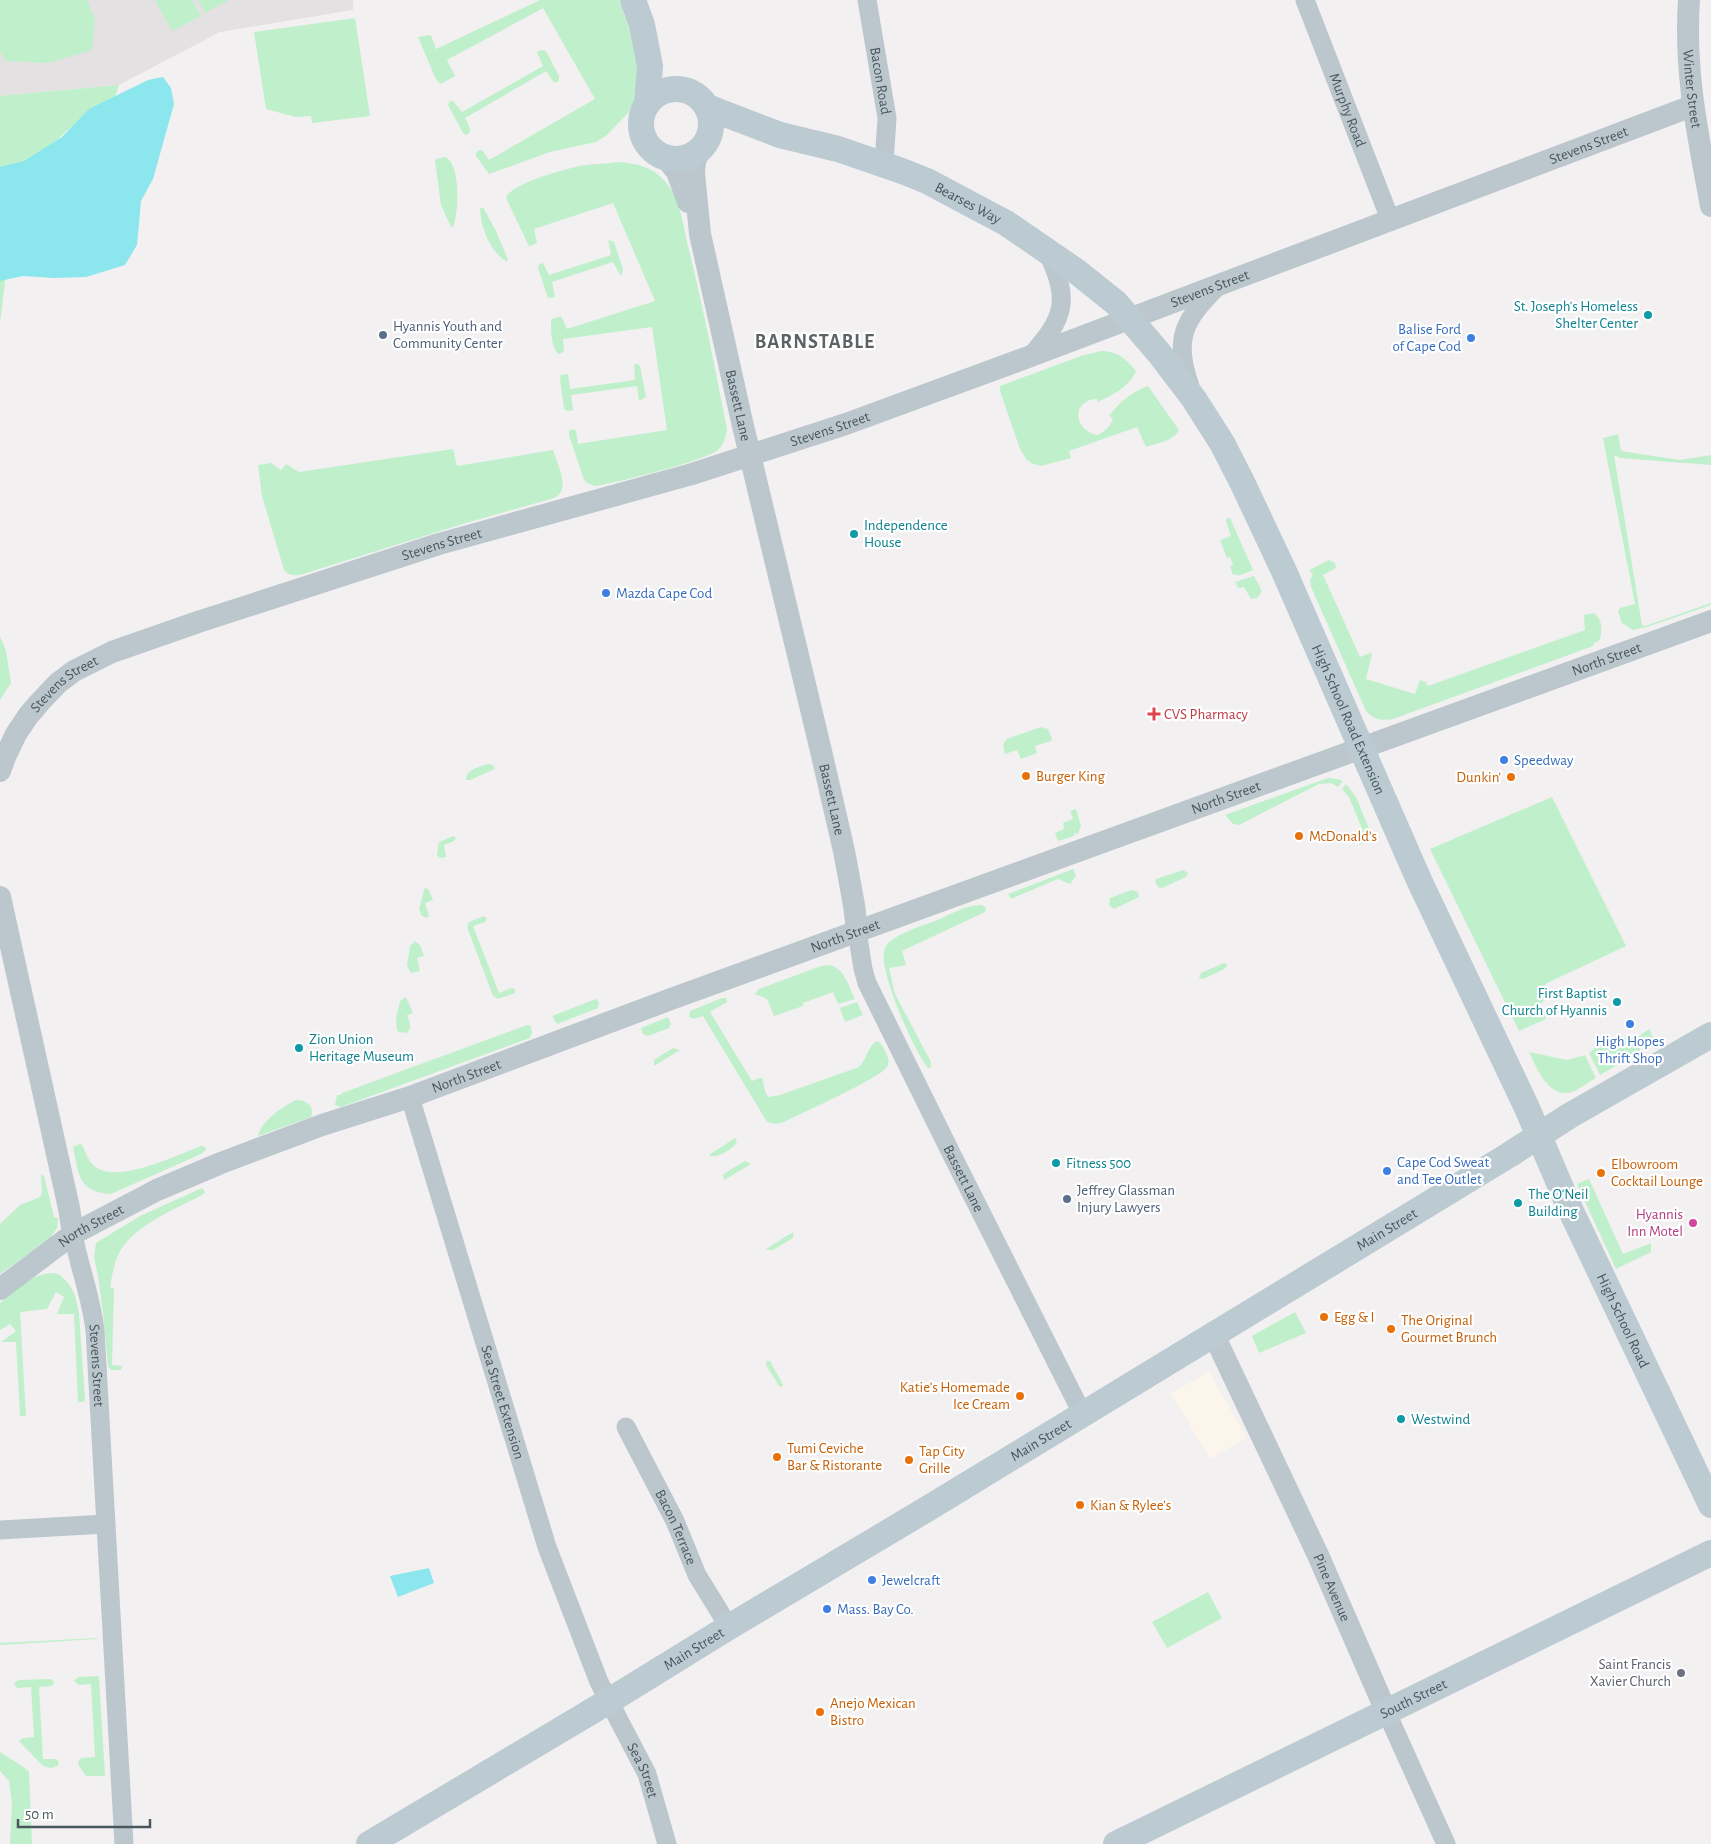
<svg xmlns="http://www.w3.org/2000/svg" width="1711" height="1844" viewBox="0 0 1711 1844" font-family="'Alegreya Sans',sans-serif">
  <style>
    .commercial { fill: #fcf5eb }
    .education { fill: #e4e1e3 }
    .green { fill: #bff0cb }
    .water { fill: #8ce6ed }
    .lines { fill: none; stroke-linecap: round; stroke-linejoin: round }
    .minor { stroke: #bcc7cd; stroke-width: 19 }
    .tertiary { stroke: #bcc7cd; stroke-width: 22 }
    .secondary { stroke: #bccad2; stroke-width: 26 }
    .culture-dot { fill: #0f9aa8; stroke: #fff; stroke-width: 2 }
    .service-dot { fill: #5c6f8a; stroke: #fff; stroke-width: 2 }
    .shop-dot { fill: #3f7fe0; stroke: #fff; stroke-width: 2 }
    .health-dot { fill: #e0444e; stroke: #fff; stroke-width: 2 }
    .food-dot { fill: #e8710a; stroke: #fff; stroke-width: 2 }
    .hotel-dot { fill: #d1479c; stroke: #fff; stroke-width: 2 }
    .worship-dot { fill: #6b7280; stroke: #fff; stroke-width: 2 }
    .labels { text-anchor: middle; stroke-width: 4.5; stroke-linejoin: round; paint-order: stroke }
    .street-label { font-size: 15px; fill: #48575e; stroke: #fff }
    .culture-label { font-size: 15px; fill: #0d838f; stroke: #fff; text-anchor: start }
    .service-label { font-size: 15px; fill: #4e5e75; stroke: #fff; text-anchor: start }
    .shop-label { font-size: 15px; fill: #366cbe; stroke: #fff; text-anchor: start }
    .health-label { font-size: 15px; fill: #be3a42; stroke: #fff; text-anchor: start }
    .food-label { font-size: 15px; fill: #c56008; stroke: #fff; text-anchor: start }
    .hotel-label { font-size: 15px; fill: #b23c85; stroke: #fff; text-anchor: end }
    .worship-label { font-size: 15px; fill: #5b616d; stroke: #fff; text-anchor: end }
    .district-label { font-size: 20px; font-weight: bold; letter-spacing: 1px; fill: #5d6265; stroke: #fff }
  </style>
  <rect width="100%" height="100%" fill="#f3f0f1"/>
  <path class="commercial" d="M 1209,1372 L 1247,1438 L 1210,1459 L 1171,1393 Z"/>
  <path class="education" d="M 0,0 L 353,0 L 353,10 L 220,32 L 119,85 L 0,96 Z"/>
  <path class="green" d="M 0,0 L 87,0 L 95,20 L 92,50 L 48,63 L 6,61 L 0,52 Z
    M 155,0 L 192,0 L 201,16 L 172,31 Z
    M 198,0 L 229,0 L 205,13 Z
    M 540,0 L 619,0 L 639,58 L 636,98 L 628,113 L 607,135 L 596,142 L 550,152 L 489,174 L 476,156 L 476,153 L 479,150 L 483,151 L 489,160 L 595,99 L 543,8 L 447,60 L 455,76 L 441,84 L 439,83 L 435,77 L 418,37 L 431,35 L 436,49 Z
    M 355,18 L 370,116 L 312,123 L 311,116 L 296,117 L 266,109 L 254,32 Z
    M 541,50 L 546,51 L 559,76 L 559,81 L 554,83 L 546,71 L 465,118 L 469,126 L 470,132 L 466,135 L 463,133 L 448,105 L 450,101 L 453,101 L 462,112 L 543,66 L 537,52 Z
    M 119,85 L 108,118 L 89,117 L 66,131 L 49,148 L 0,178 L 0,96 Z
    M 445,157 C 461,163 459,213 453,227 L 451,227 L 441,205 L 435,161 L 436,159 Z
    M 618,162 C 637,163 656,168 668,185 C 681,202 683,225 688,246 C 703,306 715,368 727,429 C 726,437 724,444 718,450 C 707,460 613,484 595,486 L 587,483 L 584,480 L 569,435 L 569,431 L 574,429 L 576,431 L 578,444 L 667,430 L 652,327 L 563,339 L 564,352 L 559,354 C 551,349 551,330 551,321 L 552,319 L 561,316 L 567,329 L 655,301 L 613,203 L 534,229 L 537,243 L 529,246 L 506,198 C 511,183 564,170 579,166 C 592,164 605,164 618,162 Z
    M 483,207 L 496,231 L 508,259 L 507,262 C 490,252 481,228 480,209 Z
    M 608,240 L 614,242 L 623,269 L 622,274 L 620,275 L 613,262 L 552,282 L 555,297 L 548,298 L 538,268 L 539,264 L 543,263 L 549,275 L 611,255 Z
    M 6,273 L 0,324 L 0,275 Z
    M 1101,351 C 1118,351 1126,359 1136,371 C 1129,387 1113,395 1098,402 L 1097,399 C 1071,400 1073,430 1097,435 C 1106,431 1110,427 1113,418 L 1109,416 C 1119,402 1132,392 1148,386 L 1179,430 C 1174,441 1157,443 1146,447 L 1137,427 L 1069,451 L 1071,458 L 1041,466 L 1031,463 L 1026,459 L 1020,449 L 1000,391 L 1000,386 L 1081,356 Z
    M 634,364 L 638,364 L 640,366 L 646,397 L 639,401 L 637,386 L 571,395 L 573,410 L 568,411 L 564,409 L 560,378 L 561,375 L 568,374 L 570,389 L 635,380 Z
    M 1618,434 L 1621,451 L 1680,460 L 1711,455 L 1711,465 L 1620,458 L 1614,455 L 1642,625 L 1645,626 L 1711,603 L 1711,605 L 1647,627 L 1633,630 L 1622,623 L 1618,612 L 1620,608 L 1635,604 L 1603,438 Z
    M 453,449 L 457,466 L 553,450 C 557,464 572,490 554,498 L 466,523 L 300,575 C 293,576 289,575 284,570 L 262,496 L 258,465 L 271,463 L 281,470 L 286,464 L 299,472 Z
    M 1227,518 L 1230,518 L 1253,570 L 1238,576 L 1237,574 L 1233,575 L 1230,567 L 1233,565 L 1230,557 L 1227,558 L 1220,540 L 1231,536 L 1226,521 Z
    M 1329,560 L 1335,563 L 1336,568 L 1323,575 L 1360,657 L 1370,653 L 1372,654 L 1366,679 L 1415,694 L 1420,680 L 1426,682 L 1428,686 L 1585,630 L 1584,615 L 1594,613 C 1603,620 1602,630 1600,640 L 1594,643 L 1593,646 L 1393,719 C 1382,721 1374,720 1366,711 L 1311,587 L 1310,580 L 1313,574 L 1310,572 L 1311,569 Z
    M 1254,576 L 1262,591 L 1257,598 L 1251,599 L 1244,587 L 1238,588 L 1235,582 Z
    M 0,636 L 6,651 L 11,683 L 0,700 Z
    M 1041,727 L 1048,729 L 1052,739 L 1051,741 L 1035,746 L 1037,753 L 1021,759 L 1017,750 L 1005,754 L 1003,744 L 1007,739 Z
    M 488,764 L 493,765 L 495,769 L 470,780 L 466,780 C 466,769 479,767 488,764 Z
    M 1328,778 L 1338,779 L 1343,781 L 1338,787 L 1331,783 L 1319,784 L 1239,825 L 1233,824 L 1225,815 Z
    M 1346,784 L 1356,797 L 1373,838 L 1359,845 L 1363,834 L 1362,829 L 1349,797 L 1342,789 Z
    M 1552,797 L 1626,946 L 1545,984 L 1550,997 L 1539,1004 L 1546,1019 L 1519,1031 L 1430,849 Z
    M 1076,809 L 1081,826 L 1078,834 L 1075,833 L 1074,836 L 1058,841 L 1055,833 L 1064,829 L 1063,823 L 1073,819 L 1070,811 Z
    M 453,836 L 456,838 L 454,841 L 444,845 L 446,857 L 440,858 L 437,855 L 439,842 Z
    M 1073,869 L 1076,876 L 1070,884 L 1058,879 L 1011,899 L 1008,894 Z
    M 1183,870 L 1188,873 L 1186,877 L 1162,888 L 1158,887 L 1155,881 L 1156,879 Z
    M 425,887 L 429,890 L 433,900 L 425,903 L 429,916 L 426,918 L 421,915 L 419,909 Z
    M 1131,890 L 1138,892 L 1139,897 L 1114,909 L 1109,905 L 1110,898 Z
    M 982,905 L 986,908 L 985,912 L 902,951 L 906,965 L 889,968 L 895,994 L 931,1062 L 931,1067 L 928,1068 C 914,1051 876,966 885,948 C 891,935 922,926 935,921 C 949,915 967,904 982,905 Z
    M 484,916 L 487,919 L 485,922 L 473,926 L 499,993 L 511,988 L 515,989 L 515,993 L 498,999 L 493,996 L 467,927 L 469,922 Z
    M 415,941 L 420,945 L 424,956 L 417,958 L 420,971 L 411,973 L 407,966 L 410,946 Z
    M 1224,963 L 1227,964 L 1226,968 L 1203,979 L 1199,978 L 1201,973 Z
    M 830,965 C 845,969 849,987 855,999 L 838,1004 L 833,992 L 803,1003 L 803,1006 L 774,1016 L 767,999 L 755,994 L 759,989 L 821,966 Z
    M 406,997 L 413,1013 L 407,1015 C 409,1021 413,1027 407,1033 L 399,1032 L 397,1030 L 396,1018 L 400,1001 Z
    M 722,998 L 726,998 L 727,1002 L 710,1012 L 752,1081 L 759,1078 L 762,1078 L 766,1094 L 769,1097 L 780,1095 L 859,1067 C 867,1059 868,1045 877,1041 C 882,1043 883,1047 886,1053 C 888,1058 890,1062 887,1067 C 882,1077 800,1114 784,1122 L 775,1124 L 767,1122 L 703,1016 L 694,1019 L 689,1017 L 690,1011 Z
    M 596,999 L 599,1002 L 598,1008 L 557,1024 L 552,1016 Z
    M 857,1002 L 863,1015 L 845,1022 L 840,1008 Z
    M 668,1017 L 671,1023 L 669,1028 L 648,1036 L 643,1034 L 641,1028 Z
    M 527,1025 L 531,1026 L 532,1033 L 530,1038 L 341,1107 L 335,1105 L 337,1095 L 341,1095 L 342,1093 Z
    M 1649,1029 L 1655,1042 L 1644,1049 L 1638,1037 Z
    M 1631,1036 L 1633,1037 L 1641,1051 L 1600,1075 L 1589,1053 C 1601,1041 1616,1042 1631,1036 Z
    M 673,1048 L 680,1050 L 654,1066 L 654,1060 Z
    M 1529,1052 L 1567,1060 L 1585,1055 L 1596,1078 C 1588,1082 1580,1089 1572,1092 C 1548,1099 1537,1068 1529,1052 Z
    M 296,1100 C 307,1100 315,1106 311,1117 L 258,1136 C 262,1120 282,1107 296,1100 Z
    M 735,1138 L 737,1142 C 733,1149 718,1158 710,1156 L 709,1155 Z
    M 80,1144 L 82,1145 C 86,1153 89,1163 97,1168 C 120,1183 177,1155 201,1146 L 205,1147 L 206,1150 L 201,1154 L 111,1194 C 78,1192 79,1174 73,1147 Z
    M 745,1161 L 751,1164 L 724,1180 L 723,1175 L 725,1173 Z
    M 41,1174 L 44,1176 L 54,1217 L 58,1218 L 57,1228 L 50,1238 L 0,1274 L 0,1224 L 20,1205 L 40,1197 L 42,1193 Z
    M 1589,1179 L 1623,1254 L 1651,1243 L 1651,1252 L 1616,1269 L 1577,1184 Z
    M 202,1188 L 205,1192 L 202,1195 C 176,1209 134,1225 119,1253 C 114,1263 112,1276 110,1287 L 114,1289 L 112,1365 L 122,1366 L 121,1370 L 111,1370 L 108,1366 L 103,1313 L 98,1276 L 94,1257 L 96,1243 L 140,1216 Z
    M 793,1232 L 793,1238 L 773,1250 L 767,1250 L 766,1249 Z
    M 54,1273 L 60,1275 L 69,1284 L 75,1295 L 79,1313 L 85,1400 L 84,1402 L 78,1402 L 74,1314 L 57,1314 L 64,1297 L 56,1292 L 47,1309 L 20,1312 L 26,1416 L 20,1416 L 16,1342 L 1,1342 L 16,1331 L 10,1324 L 0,1330 L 0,1303 C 16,1289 32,1273 54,1273 Z
    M 1295,1312 L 1306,1333 L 1259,1353 L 1252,1336 Z
    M 767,1361 L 770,1361 L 783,1385 L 782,1387 L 779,1386 L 766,1365 Z
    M 1208,1592 L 1222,1618 L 1167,1648 L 1152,1622 Z
    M 97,1638 L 97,1639 L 0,1645 L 0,1643 Z
    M 99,1676 L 105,1776 L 86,1776 L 79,1766 L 78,1762 L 81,1758 L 95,1757 L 91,1684 L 79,1685 L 74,1681 L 78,1677 Z
    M 51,1679 L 54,1682 L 52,1686 L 39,1687 L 43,1759 L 56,1759 L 59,1762 L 58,1766 L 51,1768 L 43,1766 L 19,1741 L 23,1738 L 34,1737 L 31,1687 L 17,1688 L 14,1684 L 18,1680 Z
    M 0,1752 L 25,1768 L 29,1772 L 32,1844 L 10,1844 L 12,1804 L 9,1781 L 0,1771 Z"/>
  <path class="water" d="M 163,77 L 171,88 L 174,104 L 153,179 L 141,201 L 137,245 L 125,265 L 86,277 L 54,278 L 23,276 L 0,281 L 0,167 L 24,161 L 62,137 L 89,109 L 148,80 Z
    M 429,1568 L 434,1583 L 398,1597 L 390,1576 Z"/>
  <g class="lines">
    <g class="minor">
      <path id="s1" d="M 867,0 L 887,118 L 884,164"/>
      <path id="s2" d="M 1305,0 L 1390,219"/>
      <path d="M 1031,356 C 1065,317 1070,301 1048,253"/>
      <path d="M 1190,386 C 1173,339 1184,320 1217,287"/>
      <path id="s3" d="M 857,931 L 863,969 L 867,983 L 952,1155 L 1082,1413"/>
      <path id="s4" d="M 410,1097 L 547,1547 L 599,1682 L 647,1774 L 667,1844"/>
      <path id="s5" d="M 73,1234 C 79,1266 91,1297 95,1330 L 124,1844"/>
      <path id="s6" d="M 626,1427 L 675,1521 L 697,1575 L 729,1627"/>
      <path d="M 0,1530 L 106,1524"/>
      <path d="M 1386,1711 L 1446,1844"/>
    </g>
    <g class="tertiary">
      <path id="s7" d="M 1689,0 C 1684,73 1698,135 1711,206"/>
      <path id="s8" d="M 700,150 L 695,161 L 694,173 L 700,234 L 743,426 L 821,751 L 844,851 L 854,905 L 857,931"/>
      <path d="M 665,157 L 677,172 L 688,202"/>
      <path id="s9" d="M 0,771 L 5,757 L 16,734 L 28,716 L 40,702 L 58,683 L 74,671 L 112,652 L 198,622 L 439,544 L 692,474 L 846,424 L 1031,356 L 1692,106"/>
      <path d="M 0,897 L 69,1208 L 73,1234"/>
      <path id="s10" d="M 0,1289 L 73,1234 L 157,1190 L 221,1163 L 322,1125 L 410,1097 L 671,999 L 1711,621"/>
      <path id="s11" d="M 1213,1333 L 1318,1555 L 1386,1711"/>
    </g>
    <g class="secondary">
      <path d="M 633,0 L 642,25 L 650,66 L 647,104"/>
      <circle cx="676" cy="124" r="35"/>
      <path id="s12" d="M 707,107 L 780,135 L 838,149 L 902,171 L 927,181 L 1006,223 L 1076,271 L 1116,303 L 1159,353 L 1194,399 L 1222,443 L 1242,482 L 1283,569 L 1419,880 L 1527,1108 L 1571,1211 L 1711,1505"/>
      <path id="s13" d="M 369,1844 L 609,1701 L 729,1627 L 927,1509 L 1509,1155 L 1569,1116 L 1711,1035"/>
      <path id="s14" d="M 1116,1844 L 1711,1553"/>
    </g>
  </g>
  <g class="culture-dot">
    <circle cx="1648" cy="315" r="5"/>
    <circle cx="854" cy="534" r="5"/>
    <circle cx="1617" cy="1002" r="5"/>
    <circle cx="299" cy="1048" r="5"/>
    <circle cx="1056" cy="1163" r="5"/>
    <circle cx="1518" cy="1203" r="5"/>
    <circle cx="1401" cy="1419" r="5"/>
  </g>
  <g class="service-dot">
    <circle cx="383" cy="335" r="5"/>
    <circle cx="1067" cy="1199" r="5"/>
  </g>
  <g class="shop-dot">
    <circle cx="1471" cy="338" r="5"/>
    <circle cx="606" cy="593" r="5"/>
    <circle cx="1504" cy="760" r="5"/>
    <circle cx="1630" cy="1024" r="5"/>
    <circle cx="1387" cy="1171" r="5"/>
    <circle cx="872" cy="1580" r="5"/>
    <circle cx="827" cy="1609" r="5"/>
  </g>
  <path class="health-dot" d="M1151.5 706.5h5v5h5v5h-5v5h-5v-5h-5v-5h5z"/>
  <g class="food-dot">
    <circle cx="1026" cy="776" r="5"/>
    <circle cx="1511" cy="777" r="5"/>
    <circle cx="1299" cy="836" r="5"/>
    <circle cx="1601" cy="1173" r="5"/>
    <circle cx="1324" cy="1317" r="5"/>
    <circle cx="1391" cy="1329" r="5"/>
    <circle cx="1020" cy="1396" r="5"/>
    <circle cx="777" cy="1457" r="5"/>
    <circle cx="909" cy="1460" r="5"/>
    <circle cx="1080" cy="1505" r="5"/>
    <circle cx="820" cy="1712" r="5"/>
  </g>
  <circle class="hotel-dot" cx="1693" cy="1223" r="5"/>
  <circle class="worship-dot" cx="1681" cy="1673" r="5"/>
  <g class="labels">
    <g class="street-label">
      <text dy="5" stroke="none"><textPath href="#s1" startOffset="82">Bacon Road</textPath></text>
      <text dy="5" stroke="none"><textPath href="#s7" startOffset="89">Winter Street</textPath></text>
      <text dy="5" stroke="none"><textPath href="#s2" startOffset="118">Murphy Road</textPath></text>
      <text dy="5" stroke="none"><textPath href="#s9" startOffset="1731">Stevens Street</textPath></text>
      <text dy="5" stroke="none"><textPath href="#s12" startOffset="279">Bearses Way</textPath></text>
      <text dy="5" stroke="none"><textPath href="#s9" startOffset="1326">Stevens Street</textPath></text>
      <text dy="5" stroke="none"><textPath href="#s8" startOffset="261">Bassett Lane</textPath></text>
      <text dy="5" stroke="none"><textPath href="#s9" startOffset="921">Stevens Street</textPath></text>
      <text dy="5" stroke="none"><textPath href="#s9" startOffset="516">Stevens Street</textPath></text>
      <text dy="5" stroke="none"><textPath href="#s10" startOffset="1730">North Street</textPath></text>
      <text dy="5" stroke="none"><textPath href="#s9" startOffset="111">Stevens Street</textPath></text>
      <text dy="5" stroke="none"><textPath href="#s12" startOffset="938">High School Road Extension</textPath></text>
      <text dy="5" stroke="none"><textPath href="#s10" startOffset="1325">North Street</textPath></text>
      <text dy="5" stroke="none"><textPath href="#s8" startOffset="666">Bassett Lane</textPath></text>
      <text dy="5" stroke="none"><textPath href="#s10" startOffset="920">North Street</textPath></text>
      <text dy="5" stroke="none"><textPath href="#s10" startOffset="516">North Street</textPath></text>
      <text dy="5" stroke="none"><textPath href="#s3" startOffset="271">Bassett Lane</textPath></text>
      <text dy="5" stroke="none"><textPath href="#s10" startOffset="111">North Street</textPath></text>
      <text dy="5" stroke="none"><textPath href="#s13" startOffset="1189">Main Street</textPath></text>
      <text dy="5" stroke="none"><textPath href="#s12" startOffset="1599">High School Road</textPath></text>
      <text dy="5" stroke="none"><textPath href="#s5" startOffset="134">Stevens Street</textPath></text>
      <text dy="5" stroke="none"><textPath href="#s4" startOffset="319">Sea Street Extension</textPath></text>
      <text dy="5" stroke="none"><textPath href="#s13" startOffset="784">Main Street</textPath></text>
      <text dy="5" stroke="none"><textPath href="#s6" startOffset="112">Bacon Terrace</textPath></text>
      <text dy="5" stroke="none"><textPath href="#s11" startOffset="281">Pine Avenue</textPath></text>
      <text dy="5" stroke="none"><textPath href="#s13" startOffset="379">Main Street</textPath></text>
      <text dy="5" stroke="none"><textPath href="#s14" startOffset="331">South Street</textPath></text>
      <text dy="5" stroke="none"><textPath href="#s4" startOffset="714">Sea Street</textPath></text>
    </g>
    <g class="culture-label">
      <text x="1638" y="311" text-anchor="end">St. Joseph's Homeless<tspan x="1638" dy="17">Shelter Center</tspan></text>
      <text x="864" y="530">Independence<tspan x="864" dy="17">House</tspan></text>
      <text x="1607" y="998" text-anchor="end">First Baptist<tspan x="1607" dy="17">Church of Hyannis</tspan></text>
      <text x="309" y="1044">Zion Union<tspan x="309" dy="17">Heritage Museum</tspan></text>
      <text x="1066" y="1168">Fitness 500</text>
      <text x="1528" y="1199">The O'Neil<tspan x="1528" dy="17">Building</tspan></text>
      <text x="1411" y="1424">Westwind</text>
    </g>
    <g class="service-label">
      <text x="393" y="331">Hyannis Youth and<tspan x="393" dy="17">Community Center</tspan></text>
      <text x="1077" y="1195">Jeffrey Glassman<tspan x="1077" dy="17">Injury Lawyers</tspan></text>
    </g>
    <g class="shop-label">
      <text x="1461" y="334" text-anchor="end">Balise Ford<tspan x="1461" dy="17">of Cape Cod</tspan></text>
      <text x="616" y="598">Mazda Cape Cod</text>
      <text x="1514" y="765">Speedway</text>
      <text x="1630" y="1046" text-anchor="middle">High Hopes<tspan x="1630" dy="17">Thrift Shop</tspan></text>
      <text x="1397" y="1167">Cape Cod Sweat<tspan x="1397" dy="17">and Tee Outlet</tspan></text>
      <text x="882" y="1585">Jewelcraft</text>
      <text x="837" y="1614">Mass. Bay Co.</text>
    </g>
    <g class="health-label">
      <text x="1164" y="719">CVS Pharmacy</text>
    </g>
    <g class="food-label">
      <text x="1036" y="781">Burger King</text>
      <text x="1501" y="782" text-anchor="end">Dunkin'</text>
      <text x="1309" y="841">McDonald's</text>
      <text x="1611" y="1169">Elbowroom<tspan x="1611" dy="17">Cocktail Lounge</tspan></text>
      <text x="1334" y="1322">Egg &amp; I</text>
      <text x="1401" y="1325">The Original<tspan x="1401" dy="17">Gourmet Brunch</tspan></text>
      <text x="1010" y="1392" text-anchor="end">Katie’s Homemade<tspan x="1010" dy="17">Ice Cream</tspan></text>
      <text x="787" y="1453">Tumi Ceviche<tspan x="787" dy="17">Bar &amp; Ristorante</tspan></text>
      <text x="919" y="1456">Tap City<tspan x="919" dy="17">Grille</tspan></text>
      <text x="1090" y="1510">Kian &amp; Rylee's</text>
      <text x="830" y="1708">Anejo Mexican<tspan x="830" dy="17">Bistro</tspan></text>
    </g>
    <g class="hotel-label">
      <text x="1683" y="1219">Hyannis<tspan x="1683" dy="17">Inn Motel</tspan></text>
    </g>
    <g class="worship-label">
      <text x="1671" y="1669">Saint Francis<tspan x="1671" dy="17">Xavier Church</tspan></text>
    </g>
    <g class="district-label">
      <text x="815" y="348">BARNSTABLE</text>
    </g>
  </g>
  <path d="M18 1819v8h132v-8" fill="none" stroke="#48575e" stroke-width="2.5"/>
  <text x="25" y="1819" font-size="15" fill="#48575e" stroke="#ffffff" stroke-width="4" paint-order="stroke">50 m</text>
</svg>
